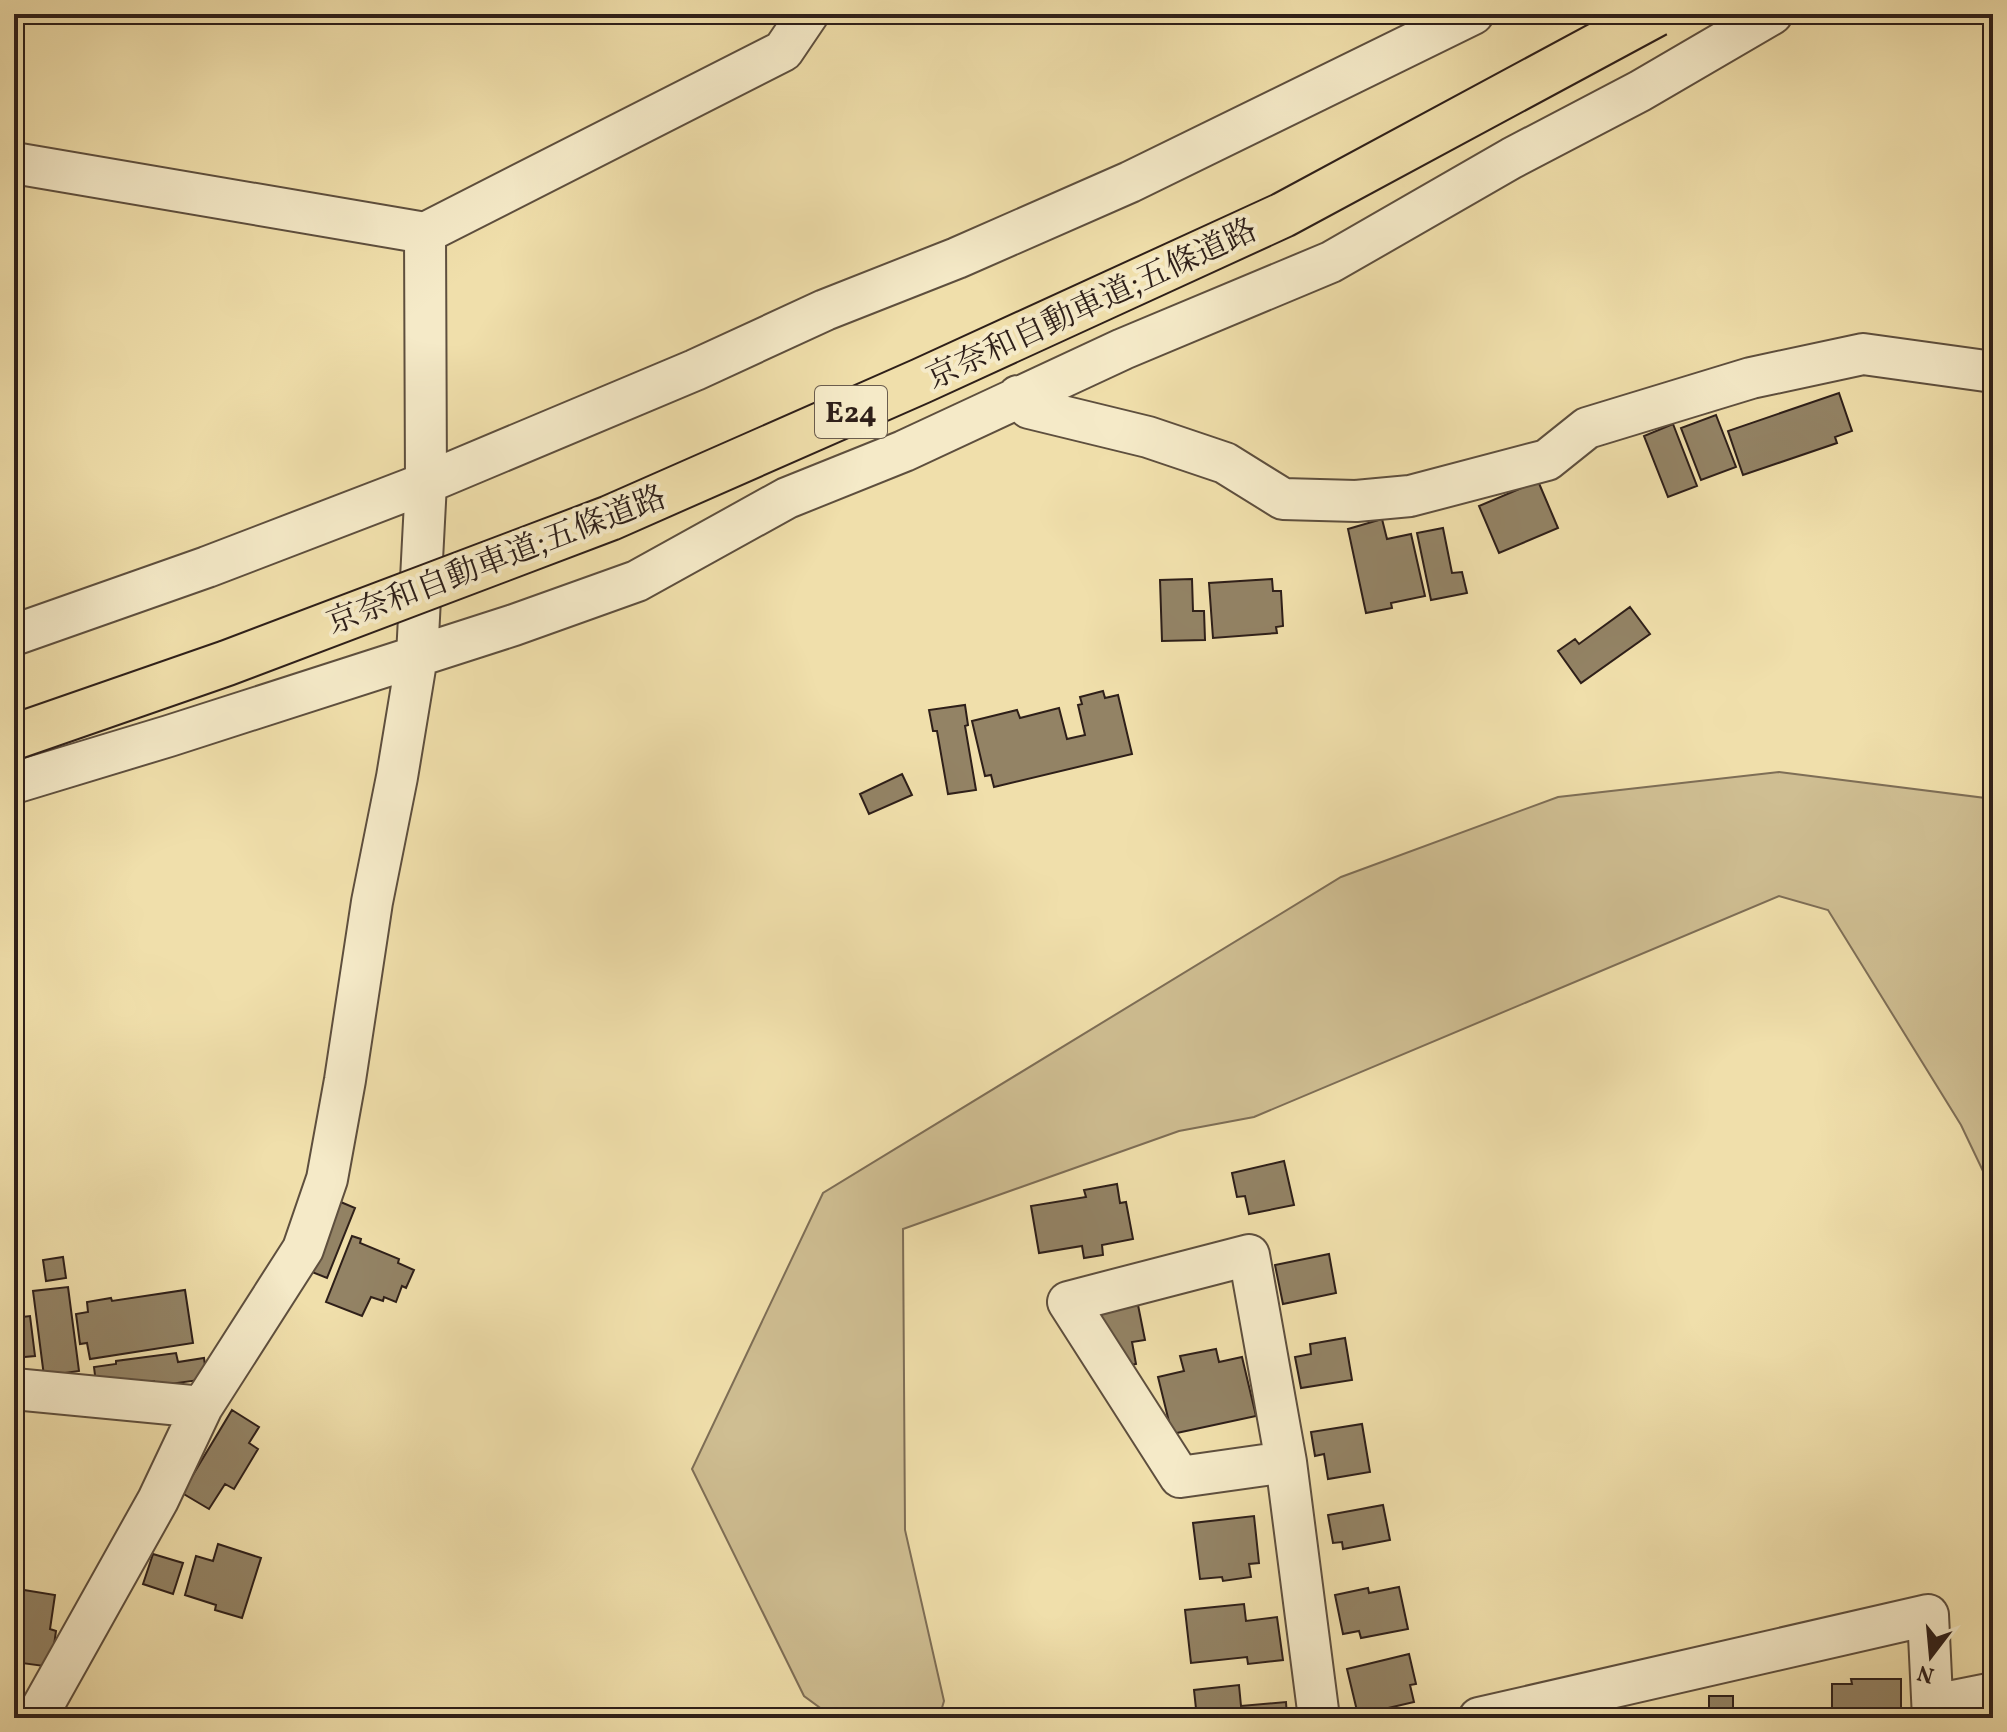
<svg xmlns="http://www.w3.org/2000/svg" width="2007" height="1732" viewBox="0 0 2007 1732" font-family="Vollkorn,'Noto Serif JP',serif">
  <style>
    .green { fill: #cfbe92; stroke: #7e6e56; stroke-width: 2 }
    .building { fill: #938365; stroke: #2e1f19; stroke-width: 2 }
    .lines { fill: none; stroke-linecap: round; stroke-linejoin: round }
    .street-casing { stroke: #5e4f3e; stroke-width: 44 }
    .street { stroke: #f5eac8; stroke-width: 40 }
    .highway-bridge-casing { stroke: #2e1f19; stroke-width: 48; stroke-linecap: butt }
    .highway-bridge { stroke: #f0dfab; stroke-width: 44 }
    .labels { text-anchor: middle; stroke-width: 8; stroke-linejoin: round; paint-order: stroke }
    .shield { fill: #f5eac8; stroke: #6a5c4e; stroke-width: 2 }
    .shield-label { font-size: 30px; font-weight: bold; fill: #2e1f19 }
    .street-label { font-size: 32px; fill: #2e1f19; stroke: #f5eac8 }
  </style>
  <rect width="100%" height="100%" fill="#f0dfab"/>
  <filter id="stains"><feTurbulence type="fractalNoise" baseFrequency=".0025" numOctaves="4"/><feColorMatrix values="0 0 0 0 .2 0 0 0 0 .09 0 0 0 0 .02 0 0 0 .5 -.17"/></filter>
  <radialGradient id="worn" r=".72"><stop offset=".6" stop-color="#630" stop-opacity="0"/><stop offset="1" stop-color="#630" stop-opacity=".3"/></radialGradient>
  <path class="green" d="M 1779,772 L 1993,799 L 1993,1192 L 1961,1125 L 1828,910 L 1779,896 L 1254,1117 L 1179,1131 L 903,1229 L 905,1530 L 944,1701 L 939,1718 L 834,1718 L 804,1696 L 692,1469 L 823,1193 L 1341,877 L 1558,797 Z"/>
  <path class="building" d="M 1839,393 L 1852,431 L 1835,437 L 1837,443 L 1743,475 L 1728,431 Z
    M 1716,415 L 1736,467 L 1701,480 L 1681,428 Z
    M 1673,424 L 1697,486 L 1668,497 L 1644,436 Z
    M 1538,481 L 1558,528 L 1499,553 L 1479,506 Z
    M 1382,519 L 1387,539 L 1411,534 L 1425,596 L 1391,603 L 1392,608 L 1366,613 L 1348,529 Z
    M 1443,528 L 1452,573 L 1462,572 L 1467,593 L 1431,600 L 1417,533 Z
    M 1192,579 L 1193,611 L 1204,611 L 1205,640 L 1162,641 L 1160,580 Z
    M 1272,579 L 1273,591 L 1281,591 L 1283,626 L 1276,627 L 1277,633 L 1213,638 L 1209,583 Z
    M 1630,607 L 1650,634 L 1581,683 L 1558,651 L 1575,639 L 1579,644 Z
    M 1103,691 L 1105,698 L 1118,695 L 1132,754 L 994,787 L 991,775 L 985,776 L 972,721 L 1017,710 L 1020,718 L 1059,708 L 1067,739 L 1085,735 L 1078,705 L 1082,704 L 1080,697 Z
    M 965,705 L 968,725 L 965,726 L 976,790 L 948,794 L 937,731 L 933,731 L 929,710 Z
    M 902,774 L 912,795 L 869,814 L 860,794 Z
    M 1284,1161 L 1294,1205 L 1249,1214 L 1245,1196 L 1237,1197 L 1232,1173 Z
    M 1117,1184 L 1120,1203 L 1126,1202 L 1133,1239 L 1102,1245 L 1103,1255 L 1084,1258 L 1082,1246 L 1039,1253 L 1031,1206 L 1086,1197 L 1084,1190 Z
    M 336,1200 L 355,1208 L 327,1278 L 307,1270 Z
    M 352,1236 L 361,1239 L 360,1243 L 399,1259 L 398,1263 L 414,1270 L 406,1288 L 402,1286 L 396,1302 L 384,1297 L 383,1301 L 371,1297 L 362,1316 L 326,1302 Z
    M 1329,1254 L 1336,1293 L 1283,1304 L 1275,1265 Z
    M 63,1257 L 66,1278 L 46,1281 L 43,1260 Z
    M 68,1287 L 79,1371 L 44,1376 L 33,1291 Z
    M 185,1290 L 193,1343 L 90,1359 L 87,1343 L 80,1344 L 76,1314 L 88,1312 L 87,1302 L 111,1298 L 112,1301 Z
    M 1138,1305 L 1145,1340 L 1132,1342 L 1136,1364 L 1121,1367 L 1109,1352 L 1101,1313 Z
    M 30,1316 L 35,1356 L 14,1358 L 14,1318 Z
    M 1345,1338 L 1352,1380 L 1301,1388 L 1295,1357 L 1311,1354 L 1310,1344 Z
    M 1216,1349 L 1219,1362 L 1242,1357 L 1256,1416 L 1172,1434 L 1158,1377 L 1184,1371 L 1180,1356 Z
    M 176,1353 L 178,1362 L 204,1358 L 207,1379 L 155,1386 L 154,1381 L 119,1386 L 96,1383 L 94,1367 L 116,1364 L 116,1361 Z
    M 232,1410 L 259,1427 L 249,1443 L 258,1449 L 234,1489 L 225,1484 L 209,1509 L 182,1493 Z
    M 1362,1424 L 1370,1472 L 1328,1479 L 1324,1454 L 1315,1456 L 1311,1432 Z
    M 1383,1505 L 1390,1540 L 1343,1549 L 1342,1542 L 1333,1543 L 1328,1515 Z
    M 1254,1516 L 1259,1563 L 1249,1564 L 1251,1577 L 1223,1581 L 1222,1577 L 1200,1579 L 1193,1523 Z
    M 218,1544 L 261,1558 L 242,1618 L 215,1610 L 216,1605 L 185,1595 L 196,1556 L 213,1561 Z
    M 153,1554 L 183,1563 L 173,1594 L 143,1584 Z
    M 1399,1587 L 1408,1629 L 1361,1638 L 1359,1631 L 1343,1634 L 1335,1595 L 1368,1588 L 1369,1593 Z
    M 18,1589 L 55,1595 L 50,1629 L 56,1631 L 51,1667 L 14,1662 L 14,1607 Z
    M 1244,1604 L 1246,1621 L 1277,1617 L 1283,1660 L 1248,1664 L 1247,1657 L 1191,1663 L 1185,1610 Z
    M 1409,1654 L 1416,1684 L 1410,1685 L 1414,1702 L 1358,1715 L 1347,1669 Z
    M 1851,1679 L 1901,1679 L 1901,1718 L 1832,1718 L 1832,1684 L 1852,1684 Z
    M 1239,1685 L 1241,1706 L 1286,1702 L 1287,1718 L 1197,1718 L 1194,1690 Z
    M 1709,1696 L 1733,1696 L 1733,1718 L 1682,1718 L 1682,1714 L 1709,1714 Z
    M 1747,1715 L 1818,1715 L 1818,1718 L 1747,1718 Z"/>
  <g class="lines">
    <defs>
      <path id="street" d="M 14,163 L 425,233
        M 1018,396 L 1029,408 L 1148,437 L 1225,463 L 1283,499 L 1356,501 L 1410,496 L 1547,460 L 1587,428 L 1751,378 L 1863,354 L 1993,372
        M 14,635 L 207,567 L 426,483 L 695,370 L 825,310 L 957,258 L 1130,182 L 1473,14
        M 14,783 L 169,736 L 514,625 L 637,581 L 787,498 L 904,451 L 1123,349 L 1331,262 L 1512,158 L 1640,91 L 1772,14
        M 1249,1255 L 1286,1462 L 1180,1477 L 1068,1302 Z
        M 14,1389 L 202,1407
        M 1286,1462 L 1319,1718
        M 1933,1705 L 1993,1693
        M 36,1718 L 158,1500 L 202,1407 L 303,1249 L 327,1179 L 345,1080 L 372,902 L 397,777 L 417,656 L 426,483 L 425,233 L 783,51 L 808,14
        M 1479,1718 L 1928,1615 L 1933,1718"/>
    </defs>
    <use href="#street" class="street-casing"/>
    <use href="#street" class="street"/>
    <defs>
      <path id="highway-bridge" d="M 14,737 L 227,663 L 610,518 L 921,381 L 1283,215 L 1656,14"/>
    </defs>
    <use href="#highway-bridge" class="highway-bridge-casing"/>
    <use href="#highway-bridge" class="highway-bridge"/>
  </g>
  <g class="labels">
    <rect class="shield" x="815" y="386" width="72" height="52" rx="6"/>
    <g class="shield-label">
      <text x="851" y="422">E24</text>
    </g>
    <g class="street-label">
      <text transform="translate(1091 303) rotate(-25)" y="11">京奈和自動車道;五條道路</text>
      <text transform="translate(496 559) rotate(-21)" y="11">京奈和自動車道;五條道路</text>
    </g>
  </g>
  <rect width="2007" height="1732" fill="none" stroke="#f0dfab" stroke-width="48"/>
  <rect x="16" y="16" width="1975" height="1700" fill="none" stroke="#2e1f19" stroke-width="4"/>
  <rect x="24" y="24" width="1959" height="1684" fill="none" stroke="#2e1f19" stroke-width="2"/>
  <g transform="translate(1931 1656) rotate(196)" stroke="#f5eac8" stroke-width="6" paint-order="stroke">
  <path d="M0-6L14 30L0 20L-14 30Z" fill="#2e1f19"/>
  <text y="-12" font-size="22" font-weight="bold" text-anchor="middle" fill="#2e1f19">N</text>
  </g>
  <rect width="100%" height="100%" filter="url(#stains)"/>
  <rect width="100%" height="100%" fill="url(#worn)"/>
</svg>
